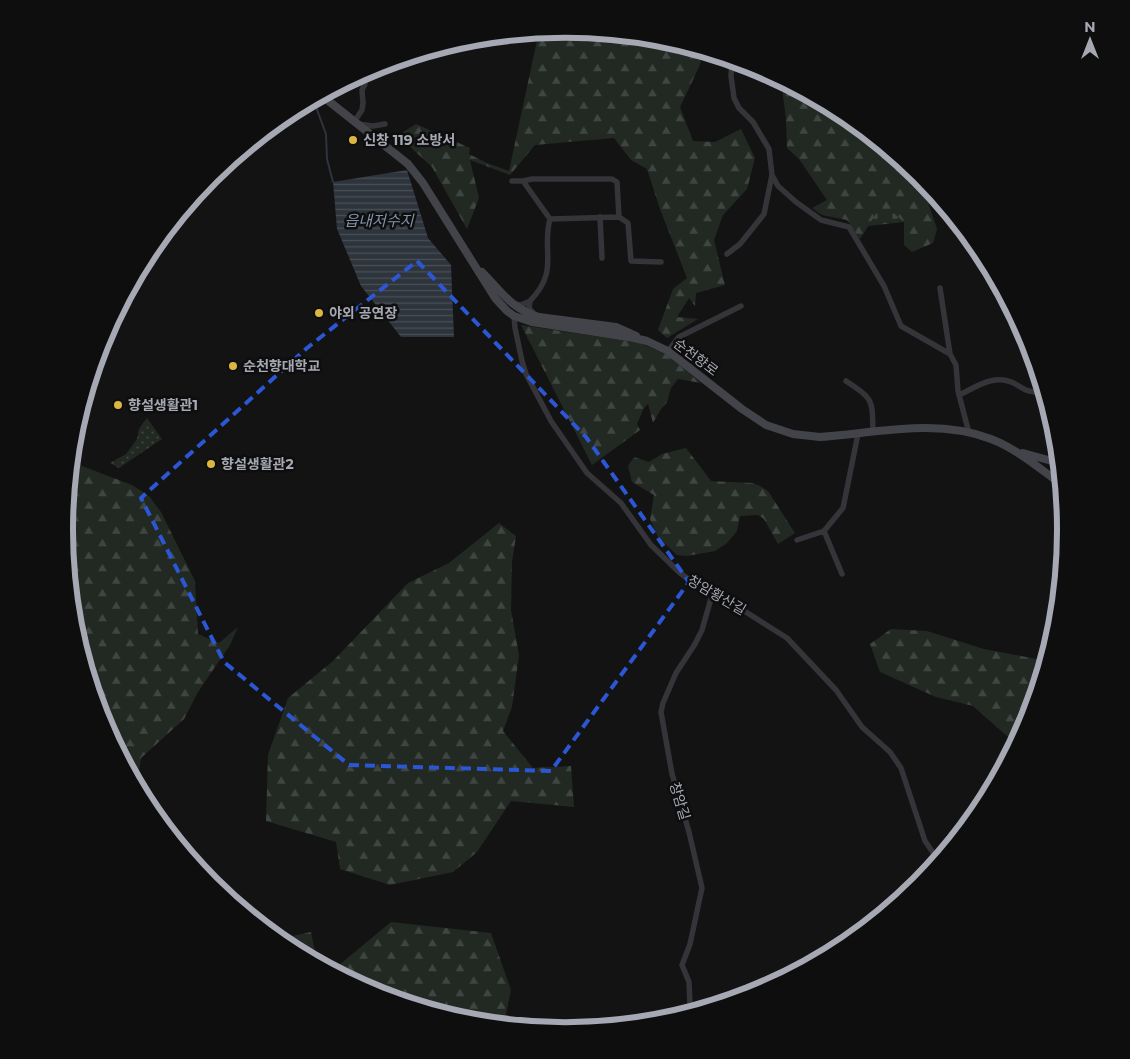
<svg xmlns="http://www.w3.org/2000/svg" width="1130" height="1059" viewBox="0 0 1130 1059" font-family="Montserrat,'Noto Sans KR',sans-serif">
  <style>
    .forest { fill: url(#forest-firs) }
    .cemetery { fill: url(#cemetery-stones) }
    .park { fill: url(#park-dots) }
    .water { fill: url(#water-rules) }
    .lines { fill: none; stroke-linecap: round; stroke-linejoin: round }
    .stream { stroke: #2e343c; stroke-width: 2 }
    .street { stroke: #353539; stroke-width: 5.5 }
    .secondary { stroke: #434449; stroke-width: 8 }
    .marked { fill: none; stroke: #2b57d4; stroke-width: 4; stroke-dasharray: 10 6; stroke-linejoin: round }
    .poi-dot { fill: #ddb642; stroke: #0e0e0f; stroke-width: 2 }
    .labels { text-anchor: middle; stroke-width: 5; stroke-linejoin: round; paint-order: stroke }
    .poi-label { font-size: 14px; font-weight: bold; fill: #a6a9b3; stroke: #0e0e0f; text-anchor: start }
    .street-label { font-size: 14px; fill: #a6a9b3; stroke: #0e0e0f }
    .water-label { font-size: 15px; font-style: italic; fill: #8194ab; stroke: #0e0e0f }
    .rim { fill: none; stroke: #a6a9b3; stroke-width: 6 }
  </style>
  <defs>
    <pattern id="forest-firs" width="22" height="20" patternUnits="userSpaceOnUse" patternTransform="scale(1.25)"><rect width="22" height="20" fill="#222923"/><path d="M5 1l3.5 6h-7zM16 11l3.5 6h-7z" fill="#3f4541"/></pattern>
    <pattern id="cemetery-stones" width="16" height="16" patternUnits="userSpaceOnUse" patternTransform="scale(1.25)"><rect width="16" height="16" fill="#222923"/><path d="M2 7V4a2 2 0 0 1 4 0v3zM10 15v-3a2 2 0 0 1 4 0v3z" fill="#3f4541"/></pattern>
    <pattern id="park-dots" width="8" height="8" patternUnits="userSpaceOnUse" patternTransform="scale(1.25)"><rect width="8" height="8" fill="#222923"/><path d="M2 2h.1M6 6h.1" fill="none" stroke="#3f4541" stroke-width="1.8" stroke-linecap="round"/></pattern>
    <pattern id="water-rules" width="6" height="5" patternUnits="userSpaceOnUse" patternTransform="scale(1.25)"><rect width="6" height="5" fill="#2e343c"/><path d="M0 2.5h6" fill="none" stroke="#494f56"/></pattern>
  </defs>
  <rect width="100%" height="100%" fill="#131314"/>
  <path class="forest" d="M 565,29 L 663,38 L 704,51 L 699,67 L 680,107 L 693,141 L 715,142 L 741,129 L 755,158 L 747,189 L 723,215 L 714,240 L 725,285 L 696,293 L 695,306 L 689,298 L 677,317 L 698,319 L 667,338 L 658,330 L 673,289 L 687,278 L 660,209 L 647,169 L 631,160 L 614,138 L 535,145 L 510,175 L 470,160 L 479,198 L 467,229 L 432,167 L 407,144 L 400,134 L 416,124 L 470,148 L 469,154 L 487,163 L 509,171 L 539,31 Z
    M 781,80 L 843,113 L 900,160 L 923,187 L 937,229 L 933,243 L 912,252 L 904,245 L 904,222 L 880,208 L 860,239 L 847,220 L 822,215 L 812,208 L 827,200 L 799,159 L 787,148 L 786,119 Z
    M 521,325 L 640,343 L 667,355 L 701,383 L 678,379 L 671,388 L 667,402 L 661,409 L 653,423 L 648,404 L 644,408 L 637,424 L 640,430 L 592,465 Z
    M 686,448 L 711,481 L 753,483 L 760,486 L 768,491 L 795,533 L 778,544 L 764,519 L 758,515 L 740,516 L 737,531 L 727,543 L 715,551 L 687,556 L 677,555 L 658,537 L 650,519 L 654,495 L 632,482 L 628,466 L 634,457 L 649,462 L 662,454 Z
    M 72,455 L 82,466 L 132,485 L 149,496 L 161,512 L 195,581 L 198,634 L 219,643 L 238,627 L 230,645 L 198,692 L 184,719 L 141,758 L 137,786 L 102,721 L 74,627 L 64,529 Z
    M 499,523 L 516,536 L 512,562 L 511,610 L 519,655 L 512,707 L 503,731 L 533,768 L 571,766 L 574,807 L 511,801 L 477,852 L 453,872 L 390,885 L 340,869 L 336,842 L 266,821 L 268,755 L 288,698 L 333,661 L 408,583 L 449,563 Z
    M 891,629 L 927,631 L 984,649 L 1042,660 L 1047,656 L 1028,721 L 1016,744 L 973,706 L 936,697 L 880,672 L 870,644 Z
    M 391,922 L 491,933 L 511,990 L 504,1024 L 467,1021 L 373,992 L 333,970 Z
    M 311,932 L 317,962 L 287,946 L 278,939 Z"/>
  <path class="cemetery" d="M 880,208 L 890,210 L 904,222 L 868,226 Z"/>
  <path class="park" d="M 147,418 L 162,439 L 119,468 L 110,463 L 126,454 L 137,439 L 139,429 Z"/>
  <path class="water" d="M 407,170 L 428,238 L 451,265 L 454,337 L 401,337 L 361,286 L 337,229 L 333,182 Z"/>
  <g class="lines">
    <path class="stream" d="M 313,99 L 326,134 L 327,159 L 333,182"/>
    <path class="street" d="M 732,60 L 731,76 L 734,98 L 739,108 L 753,122 L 769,149 L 772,175 L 778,186 L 796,202 L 821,220 L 849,227 L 884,286 L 901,326 L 950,354 L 956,365 L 958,391 L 969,433
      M 354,122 L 362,110 L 363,103 L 362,90 L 365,84 L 363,72
      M 358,124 L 373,126 L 385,124
      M 512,181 L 523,181 L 550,219 C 541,251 560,270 530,301
      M 523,181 L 532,179 L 612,179 L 617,182 L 619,217 L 550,219
      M 600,217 L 602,258
      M 619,217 L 628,223 L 631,261 L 661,262
      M 727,254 L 740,244 L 764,214 L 772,175
      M 940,288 L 950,354
      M 514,304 L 521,305 L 530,301 L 529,308 L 535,315
      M 514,316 L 515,328 L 522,361 L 526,374 L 551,421 L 587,473 L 621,503 L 651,545 L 680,573 L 708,593 L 735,605 L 787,638 L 836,690 L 862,727 L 890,752 L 901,768 L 925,841 L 938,860
      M 668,351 L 679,337 L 741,306
      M 846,381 C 874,400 872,398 873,432
      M 959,395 C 975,388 989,376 1008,381 C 1014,382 1019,387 1026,390 C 1032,393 1039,391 1045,395
      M 824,531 L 842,574
      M 797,540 L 824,531 L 843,508 L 858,434
      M 695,1011 L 690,1005 L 689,982 L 682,965 L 690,944 L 702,888 L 689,832 L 672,774 L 661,712 L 663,703 L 676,673 L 695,644 L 702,630 L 712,595"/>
    <path class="secondary" d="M 321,95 L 408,164 L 423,183 L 495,298 L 507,311 L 514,316 L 532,322 L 634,338 L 647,341 L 668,351 L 742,409 L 766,425 L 793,434 L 820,437 C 877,433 936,418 991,439 C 1017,449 1039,468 1061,484
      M 482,272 C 502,292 510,308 539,317 L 616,327 L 636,336
      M 1023,453 L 1059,463"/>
  </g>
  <path class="marked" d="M 417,261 L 586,437 L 689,582 L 551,771 L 349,765 L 224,662 L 141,498 L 307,348 Z"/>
  <g class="poi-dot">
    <circle cx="353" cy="140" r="5"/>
    <circle cx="319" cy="313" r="5"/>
    <circle cx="233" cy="366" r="5"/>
    <circle cx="118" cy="405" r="5"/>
    <circle cx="211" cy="464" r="5"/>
  </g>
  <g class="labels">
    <g class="poi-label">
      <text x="363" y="145">신창 119 소방서</text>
      <text x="329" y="318">야외 공연장</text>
      <text x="243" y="371">순천향대학교</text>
      <text x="128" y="410">향설생활관1</text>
      <text x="221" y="469">향설생활관2</text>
    </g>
    <g class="street-label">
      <text transform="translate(696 357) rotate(37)" y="5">순천향로</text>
      <text transform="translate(717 595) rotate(30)" y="5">창암황산길</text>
      <text transform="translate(680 801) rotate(73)" y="5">창암길</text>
    </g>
    <g class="water-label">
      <text x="379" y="226">읍내저수지</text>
    </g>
  </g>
  <path d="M0 0H1130V1059H0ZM73 530a492 492 0 1 1 984 0a492 492 0 1 1-984 0Z" fill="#0e0e0f" fill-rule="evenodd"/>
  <path class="rim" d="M73 530a492 492 0 1 1 984 0a492 492 0 1 1-984 0Z"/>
  <g transform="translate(1090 40)" stroke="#0e0e0f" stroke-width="4" paint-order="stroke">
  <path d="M0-4L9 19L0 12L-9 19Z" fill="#a6a9b3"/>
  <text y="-8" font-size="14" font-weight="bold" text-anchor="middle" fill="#a6a9b3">N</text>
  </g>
</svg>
